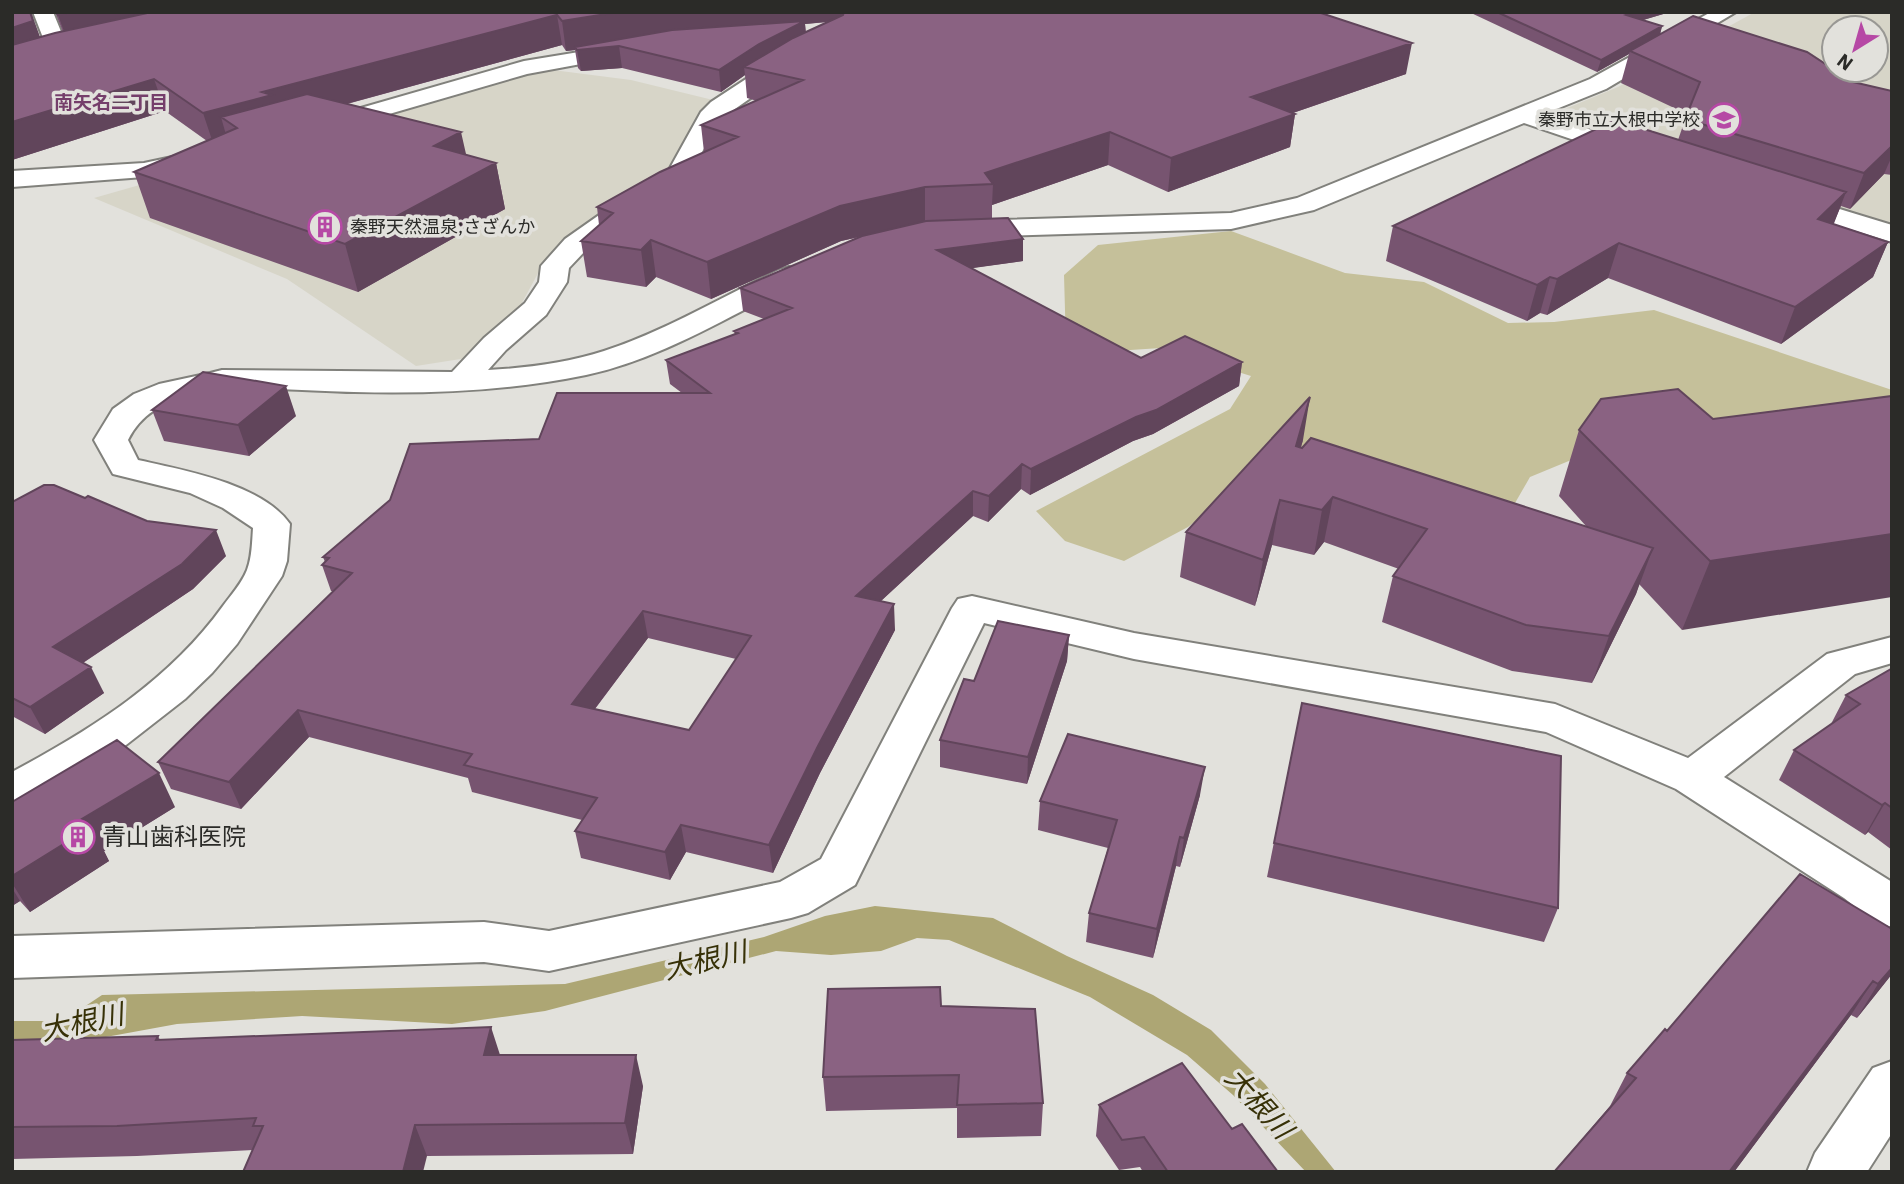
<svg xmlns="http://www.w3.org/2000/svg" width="1904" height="1184" viewBox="0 0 1904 1184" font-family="'IBM Plex Sans','Noto Sans JP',sans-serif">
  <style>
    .built { fill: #d7d5c8; fill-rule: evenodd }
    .green { fill: #c5c09a }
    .water { fill: #ada674 }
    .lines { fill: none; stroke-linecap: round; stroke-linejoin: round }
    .street-casing { stroke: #81817c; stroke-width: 4 }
    .street { fill: #fff; fill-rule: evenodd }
    .wall { fill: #775470; fill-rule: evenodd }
    .shaded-wall { fill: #61455b }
    .building { fill: #8a6282; stroke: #61455b; stroke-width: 2; fill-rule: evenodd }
    .labels { text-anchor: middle; stroke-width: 7; stroke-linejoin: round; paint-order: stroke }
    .far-poi-label { font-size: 18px; fill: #2b2b28; stroke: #e2e1dc; text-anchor: end }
    .far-neighbourhood-label { font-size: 19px; font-weight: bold; fill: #753e6b; stroke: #e2e1dc }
    .near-poi-label { font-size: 24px; fill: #2b2b28; stroke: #e2e1dc; text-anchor: start }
    .near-water-label { font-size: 28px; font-style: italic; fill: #373107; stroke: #e2e1dc }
  </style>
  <rect width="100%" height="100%" fill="#e2e1dc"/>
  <path class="built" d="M 1755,12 L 1892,12 L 1892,228 L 1564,124 L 1548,116 L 1618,87 ZM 1834,28 L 1876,28 L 1876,70 L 1834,70 Z
    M 545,69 L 631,80 L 713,100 L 705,108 L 664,179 L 543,264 L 517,312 L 475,347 L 467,358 L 416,366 L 287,279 L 94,198 Z"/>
  <path class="green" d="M 1231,231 L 1345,273 L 1424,282 L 1508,323 L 1554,322 L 1654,310 L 1892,390 L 1892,442 L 1593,451 L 1530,477 L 1500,529 L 1278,455 L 1188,527 L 1124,561 L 1065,541 L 1036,511 L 1230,409 L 1251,376 L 1161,348 L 1115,351 L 1066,346 L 1064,275 L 1098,245 Z"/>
  <path class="water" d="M 875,906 L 993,918 L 1067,956 L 1153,995 L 1211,1030 L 1265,1084 L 1336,1172 L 1306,1172 L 1233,1095 L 1187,1055 L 1090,997 L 949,940 L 917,938 L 881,951 L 831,955 L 776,951 L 545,1011 L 452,1024 L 302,1016 L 177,1024 L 73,1043 L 12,1047 L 12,1021 L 63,1021 L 102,995 L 565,984 L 764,937 L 825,916 Z"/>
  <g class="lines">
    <defs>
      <path id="street" d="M 33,12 L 53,12 L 71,56 L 68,61 L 52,61 Z
        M 1711,12 L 1736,12 L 1606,89 L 1544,114 L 1642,147 L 1645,152 L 1642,157 L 1633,159 L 1624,157 L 1524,123 L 1314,210 L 1231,229 L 964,237 L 954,235 L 951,229 L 954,223 L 964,221 L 1231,213 L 1297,198 L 1590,79 Z
        M 628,44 L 635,46 L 639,50 L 635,54 L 527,74 L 327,132 L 319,130 L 315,125 L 319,120 L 524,61 Z
        M 789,55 L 797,56 L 800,61 L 797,66 L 719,120 L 684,186 L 667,199 L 620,225 L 585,251 L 569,268 L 567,282 L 546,315 L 506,350 L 488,370 C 527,368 567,363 604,351 C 665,331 721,297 779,270 L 789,267 L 799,270 L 803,276 L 799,282 C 730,315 662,359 586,375 C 509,391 432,394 354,392 C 300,391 242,383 190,396 C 162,403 141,414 128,440 L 138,460 C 183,470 262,484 290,524 L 287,561 L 282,576 L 237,644 L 212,673 L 185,699 L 126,745 L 28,804 L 12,808 L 12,772 C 92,729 169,681 223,606 C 231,595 242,583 247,570 C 252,557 252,542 253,528 L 223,508 L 190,493 L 113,474 L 94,440 L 113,409 L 134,394 L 159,384 L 210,373 L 222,370 L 452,372 L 484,338 L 525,303 L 539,282 L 541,266 L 565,239 L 602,213 L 649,189 L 665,177 L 701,112 L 711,102 L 781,56 Z
        M 191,153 L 200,155 L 203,160 L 200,165 L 144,177 L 12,187 L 12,171 L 144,163 Z
        M 1787,193 L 1892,225 L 1892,242 L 1778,207 L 1774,201 L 1778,195 Z
        M 972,596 L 1134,633 L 1555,704 L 1688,758 L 1827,654 L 1892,637 L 1892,663 L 1855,674 L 1724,777 L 1892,882 L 1892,927 L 1875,922 L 1844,898 L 1676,789 L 1546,732 L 1134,659 L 984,623 L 855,885 L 808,913 L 791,918 L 549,971 L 484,962 L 12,978 L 12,936 L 484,922 L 549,931 L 780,882 L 821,859 L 952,608 L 958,599 Z
        M 1892,1061 L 1892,1133 L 1867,1172 L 1807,1172 L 1815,1153 L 1873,1068 Z"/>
    </defs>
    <use href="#street" class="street-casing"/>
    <use href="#street" class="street"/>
  </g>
  <path class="wall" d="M 12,12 L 32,17 L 40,38 L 63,32 L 55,12 L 1318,12 L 1406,74 L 1293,113 L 1295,114 L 1290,147 L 1168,192 L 1108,165 L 992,205 L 992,218 L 1023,261 L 971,268 L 1141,358 L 1242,362 L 1239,386 L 1153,434 L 1133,441 L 1030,495 L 1021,489 L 988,522 L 973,516 L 881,601 L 895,630 L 820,773 L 773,873 L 686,852 L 670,880 L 581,858 L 575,831 L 582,820 L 472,792 L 468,778 L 309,737 L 241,809 L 171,789 L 158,762 L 333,591 L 331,591 L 322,565 L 325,562 L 323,557 L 539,439 L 682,393 L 670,384 L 666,360 L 735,334 L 734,331 L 764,319 L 743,311 L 740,288 L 860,237 L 841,241 L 711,299 L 656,277 L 646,287 L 587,277 L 581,241 L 599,225 L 597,207 L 704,152 L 701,125 L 757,101 L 747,98 L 745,75 L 721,92 L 622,68 L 581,71 L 578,68 L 575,50 L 566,51 L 562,45 L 347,104 L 466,155 L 496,163 L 505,209 L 358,292 L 150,218 L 134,172 L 207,141 L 165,111 L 12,160 ZM 828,22 L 806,32 L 805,24 ZM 648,638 L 736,659 L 689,730 L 595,709 Z
    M 1469,12 L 1670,12 L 1643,20 L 1662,26 L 1660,35 L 1892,91 L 1892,175 L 1884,174 L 1850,209 L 1841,206 L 1833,224 L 1888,242 L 1873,277 L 1781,344 L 1608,278 L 1547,315 L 1540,313 L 1527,321 L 1386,261 L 1393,226 L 1678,140 L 1687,114 L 1621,83 L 1629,54 L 1597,72 Z
    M 1892,396 L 1682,630 L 1639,584 L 1636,594 L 1592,683 L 1512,671 L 1382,622 L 1393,576 L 1399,569 L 1324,542 L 1314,555 L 1272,545 L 1255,606 L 1180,577 L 1186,532 L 1303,440 L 1301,447 L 1586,526 L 1559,496 L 1579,430 L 1713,419 Z
    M 152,410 L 296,416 L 249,456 L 164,441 Z
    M 12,502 L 226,556 L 193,589 L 83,663 L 104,693 L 45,734 L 12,716 Z
    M 1069,635 L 1067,661 L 1027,784 L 940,767 L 940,740 L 974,681 Z
    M 1892,670 L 1892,850 L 1868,832 L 1865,835 L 1779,780 L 1794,750 L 1831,724 L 1846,695 Z
    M 1302,703 L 1558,908 L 1544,942 L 1267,877 Z
    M 1200,795 L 1180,867 L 1176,866 L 1153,958 L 1086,942 L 1089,913 L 1108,848 L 1038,830 L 1040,801 Z
    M 12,802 L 175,807 L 104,851 L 109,861 L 30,912 L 20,901 L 12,906 Z
    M 1892,929 L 1892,974 L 1857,1018 L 1851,1015 L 1734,1172 L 1554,1172 L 1610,1106 L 1627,1073 L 1667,1031 Z
    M 941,1006 L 1043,1103 L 1041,1136 L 957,1138 L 957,1108 L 826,1111 L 823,1077 Z
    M 158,1036 L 160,1040 L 500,1055 L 643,1086 L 633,1154 L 427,1156 L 253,1150 L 137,1156 L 12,1159 L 12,1040 Z
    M 1099,1105 L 1232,1129 L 1278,1172 L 1143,1172 L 1140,1167 L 1119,1170 L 1096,1136 Z"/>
  <path class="shaded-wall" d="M 12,12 L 31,12 L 45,51 L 12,62 Z
    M 72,12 L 214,12 L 69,45 L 58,15 Z
    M 619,12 L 878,12 L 825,22 L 805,24 L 806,42 L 744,67 L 745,75 L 721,92 L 719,70 L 759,44 L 575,47 L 575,50 L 566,51 L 562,21 Z
    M 1634,12 L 1670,12 L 1623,26 L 1626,15 Z
    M 557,15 L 562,45 L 280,122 L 237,128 L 221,117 L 228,142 L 214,146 L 203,113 L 262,92 Z
    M 1662,26 L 1659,38 L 1630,51 L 1629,54 L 1597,72 L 1601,60 Z
    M 1412,43 L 1406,74 L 1246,129 L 1251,97 Z
    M 619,46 L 622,68 L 581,71 L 577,50 Z
    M 154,79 L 165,111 L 12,160 L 12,122 Z
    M 1295,114 L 1290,147 L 1168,192 L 1171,158 Z
    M 461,132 L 471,176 L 496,163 L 505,209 L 358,292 L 345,244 L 434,146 Z
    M 1110,132 L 1108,165 L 992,205 L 993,184 L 985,173 Z
    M 1892,146 L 1892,156 L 1884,174 L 1850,209 L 1864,173 Z
    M 925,187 L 925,221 L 841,241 L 711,299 L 707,262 L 840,206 Z
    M 1846,192 L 1833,226 L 1818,219 Z
    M 1023,239 L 1023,261 L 938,273 L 937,250 Z
    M 651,240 L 656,277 L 646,287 L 641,250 Z
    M 1888,242 L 1873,277 L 1781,344 L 1795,307 Z
    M 1619,243 L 1608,278 L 1547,315 L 1557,279 Z
    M 1550,277 L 1540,313 L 1527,321 L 1537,285 Z
    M 1242,362 L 1239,386 L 1153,434 L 1133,441 L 1030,495 L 1031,469 Z
    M 286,386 L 296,416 L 249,456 L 238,425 Z
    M 1310,397 L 1303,440 L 1288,490 L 1296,446 Z
    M 1022,464 L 1021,489 L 988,522 L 989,496 Z
    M 973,491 L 973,516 L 857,623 L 856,596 Z
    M 1333,497 L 1324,542 L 1314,555 L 1322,510 Z
    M 1280,500 L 1272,545 L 1255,606 L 1263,560 Z
    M 216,530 L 226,556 L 193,589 L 66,674 L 53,647 Z
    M 1892,534 L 1892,597 L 1682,630 L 1710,561 Z
    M 1653,548 L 1636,594 L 1592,683 L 1609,636 Z
    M 894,604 L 895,630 L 820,773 L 773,873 L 769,845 L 818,746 Z
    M 643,611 L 648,638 L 578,731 L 572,704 Z
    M 1069,635 L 1067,661 L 1027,784 L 1028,757 Z
    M 91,667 L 104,693 L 45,734 L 30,707 Z
    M 298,710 L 309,737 L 241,809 L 229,782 Z
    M 1205,767 L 1200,795 L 1180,867 L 1184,838 Z
    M 159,773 L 175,807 L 104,851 L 109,861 L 30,912 L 12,883 L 12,876 L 82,819 Z
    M 1885,803 L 1868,832 L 1865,835 L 1882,805 Z
    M 681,825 L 686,852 L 670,880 L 665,852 Z
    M 1180,837 L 1176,866 L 1153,958 L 1157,929 Z
    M 12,888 L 20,901 L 12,906 Z
    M 1892,968 L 1892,974 L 1857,1018 L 1878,984 Z
    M 1873,981 L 1851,1015 L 1734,1172 L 1729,1172 Z
    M 491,1027 L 501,1058 L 484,1055 Z
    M 636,1055 L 643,1086 L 633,1154 L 625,1123 Z
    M 415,1125 L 427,1156 L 423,1172 L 403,1172 Z"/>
  <path class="building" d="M 12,12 L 30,12 L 33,21 L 12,28 Z
    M 56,12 L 72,12 L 58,15 Z
    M 152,12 L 619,12 L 562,21 L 557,15 L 262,92 L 272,95 L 203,113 L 154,79 L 12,122 L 12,45 L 55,33 Z
    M 844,12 L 1318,12 L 1412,43 L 1251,97 L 1295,114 L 1171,158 L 1110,132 L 985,173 L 993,184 L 925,187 L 840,206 L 707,262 L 651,240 L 641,250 L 581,241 L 613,213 L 597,207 L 660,172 L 738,137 L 701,125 L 803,80 L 744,67 L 793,38 L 843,15 Z
    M 1497,12 L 1634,12 L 1626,15 L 1662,26 L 1601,60 Z
    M 1693,16 L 1807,52 L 1853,82 L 1892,91 L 1892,146 L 1864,173 L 1685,119 L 1700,82 L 1630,51 Z
    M 805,21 L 759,44 L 719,70 L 619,46 L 577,50 L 575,47 L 672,30 Z
    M 307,94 L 461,132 L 434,146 L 496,163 L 345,244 L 134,172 L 237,128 L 221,117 Z
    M 1615,120 L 1846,192 L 1818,219 L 1888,242 L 1795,307 L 1619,243 L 1557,279 L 1550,277 L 1537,285 L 1393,226 Z
    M 1008,218 L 1023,239 L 937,250 L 1141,358 L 1185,336 L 1242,362 L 1156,410 L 1136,417 L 1031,469 L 1022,464 L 989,496 L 973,491 L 856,596 L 894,604 L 818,746 L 769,845 L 681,825 L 665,852 L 575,831 L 597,798 L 464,765 L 472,754 L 298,710 L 229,782 L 158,762 L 352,573 L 322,565 L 329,558 L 323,557 L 390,500 L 410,444 L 539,439 L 557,393 L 710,393 L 666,360 L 738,333 L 734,331 L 792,308 L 740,288 L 862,236 L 926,221 ZM 643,611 L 751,636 L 689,730 L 572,704 Z
    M 203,372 L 286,386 L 238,425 L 152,410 Z
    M 1678,389 L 1713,419 L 1892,396 L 1892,534 L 1710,561 L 1579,430 L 1601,399 Z
    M 1310,397 L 1296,446 L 1302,448 L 1311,438 L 1653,548 L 1609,636 L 1526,625 L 1393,576 L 1427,529 L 1333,497 L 1322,510 L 1280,500 L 1263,560 L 1186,532 Z
    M 44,485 L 54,485 L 85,498 L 88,496 L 147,521 L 216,530 L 182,564 L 53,647 L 91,667 L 30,707 L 12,698 L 12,502 Z
    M 998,621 L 1069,635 L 1028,757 L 940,740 L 964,679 L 974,681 Z
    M 1891,669 L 1892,670 L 1892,808 L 1885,803 L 1882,805 L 1794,750 L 1860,704 L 1846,695 Z
    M 1302,703 L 1561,756 L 1558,908 L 1274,843 Z
    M 1068,734 L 1205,767 L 1184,838 L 1180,837 L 1157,929 L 1089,913 L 1117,820 L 1040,801 Z
    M 117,740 L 159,773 L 82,819 L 91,827 L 12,876 L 12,802 Z
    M 1800,874 L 1892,929 L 1892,968 L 1878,984 L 1873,981 L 1729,1172 L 1554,1172 L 1636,1078 L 1627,1073 L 1665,1029 L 1667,1031 Z
    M 940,987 L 941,1006 L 1035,1009 L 1043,1103 L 957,1105 L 959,1075 L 823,1077 L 828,989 Z
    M 491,1027 L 484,1055 L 636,1055 L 625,1123 L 415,1125 L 403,1172 L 243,1172 L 263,1126 L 253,1126 L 256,1118 L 117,1126 L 12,1127 L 12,1040 L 158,1036 L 156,1040 Z
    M 1182,1063 L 1232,1129 L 1242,1124 L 1278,1172 L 1168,1172 L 1144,1137 L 1122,1140 L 1099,1105 Z"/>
  <defs>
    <symbol id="school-ring" viewBox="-11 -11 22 22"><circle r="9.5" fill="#e2e1dc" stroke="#b648a5" stroke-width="1.5"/><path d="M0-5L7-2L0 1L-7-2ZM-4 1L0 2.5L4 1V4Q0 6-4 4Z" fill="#b648a5"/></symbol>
    <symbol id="building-ring" viewBox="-11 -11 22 22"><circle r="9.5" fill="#e2e1dc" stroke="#b648a5" stroke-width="1.5"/><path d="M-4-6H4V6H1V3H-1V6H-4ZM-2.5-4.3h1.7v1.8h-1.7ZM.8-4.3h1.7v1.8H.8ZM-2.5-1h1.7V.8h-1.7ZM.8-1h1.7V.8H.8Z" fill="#b648a5"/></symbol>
  </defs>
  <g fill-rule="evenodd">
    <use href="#school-ring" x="1705" y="101" width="38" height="38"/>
    <use href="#building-ring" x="306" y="208" width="38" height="38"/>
    <use href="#building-ring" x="59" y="818" width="38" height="38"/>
  </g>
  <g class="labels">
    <g class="far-poi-label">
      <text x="1700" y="126">秦野市立大根中学校</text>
      <text x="350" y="233" text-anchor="start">秦野天然温泉;さざんか</text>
    </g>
    <g class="far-neighbourhood-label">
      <text x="111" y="109">南矢名二丁目</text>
    </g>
    <g class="near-poi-label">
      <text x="102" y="845">青山歯科医院</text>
    </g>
    <g class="near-water-label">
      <text transform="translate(705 960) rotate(-13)" y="10">大根川</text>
      <text transform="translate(82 1022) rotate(-12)" y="10">大根川</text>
      <text transform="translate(1259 1103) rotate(48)" y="10">大根川</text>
    </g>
  </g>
  <rect width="1904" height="1184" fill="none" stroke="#2b2b28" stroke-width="28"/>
  <g transform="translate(1855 49) rotate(217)"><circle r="33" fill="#e2e1dc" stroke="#999894" stroke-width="2"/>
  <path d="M0-5L12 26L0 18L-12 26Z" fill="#b648a5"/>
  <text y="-10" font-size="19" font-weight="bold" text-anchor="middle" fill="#2b2b28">N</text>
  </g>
</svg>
